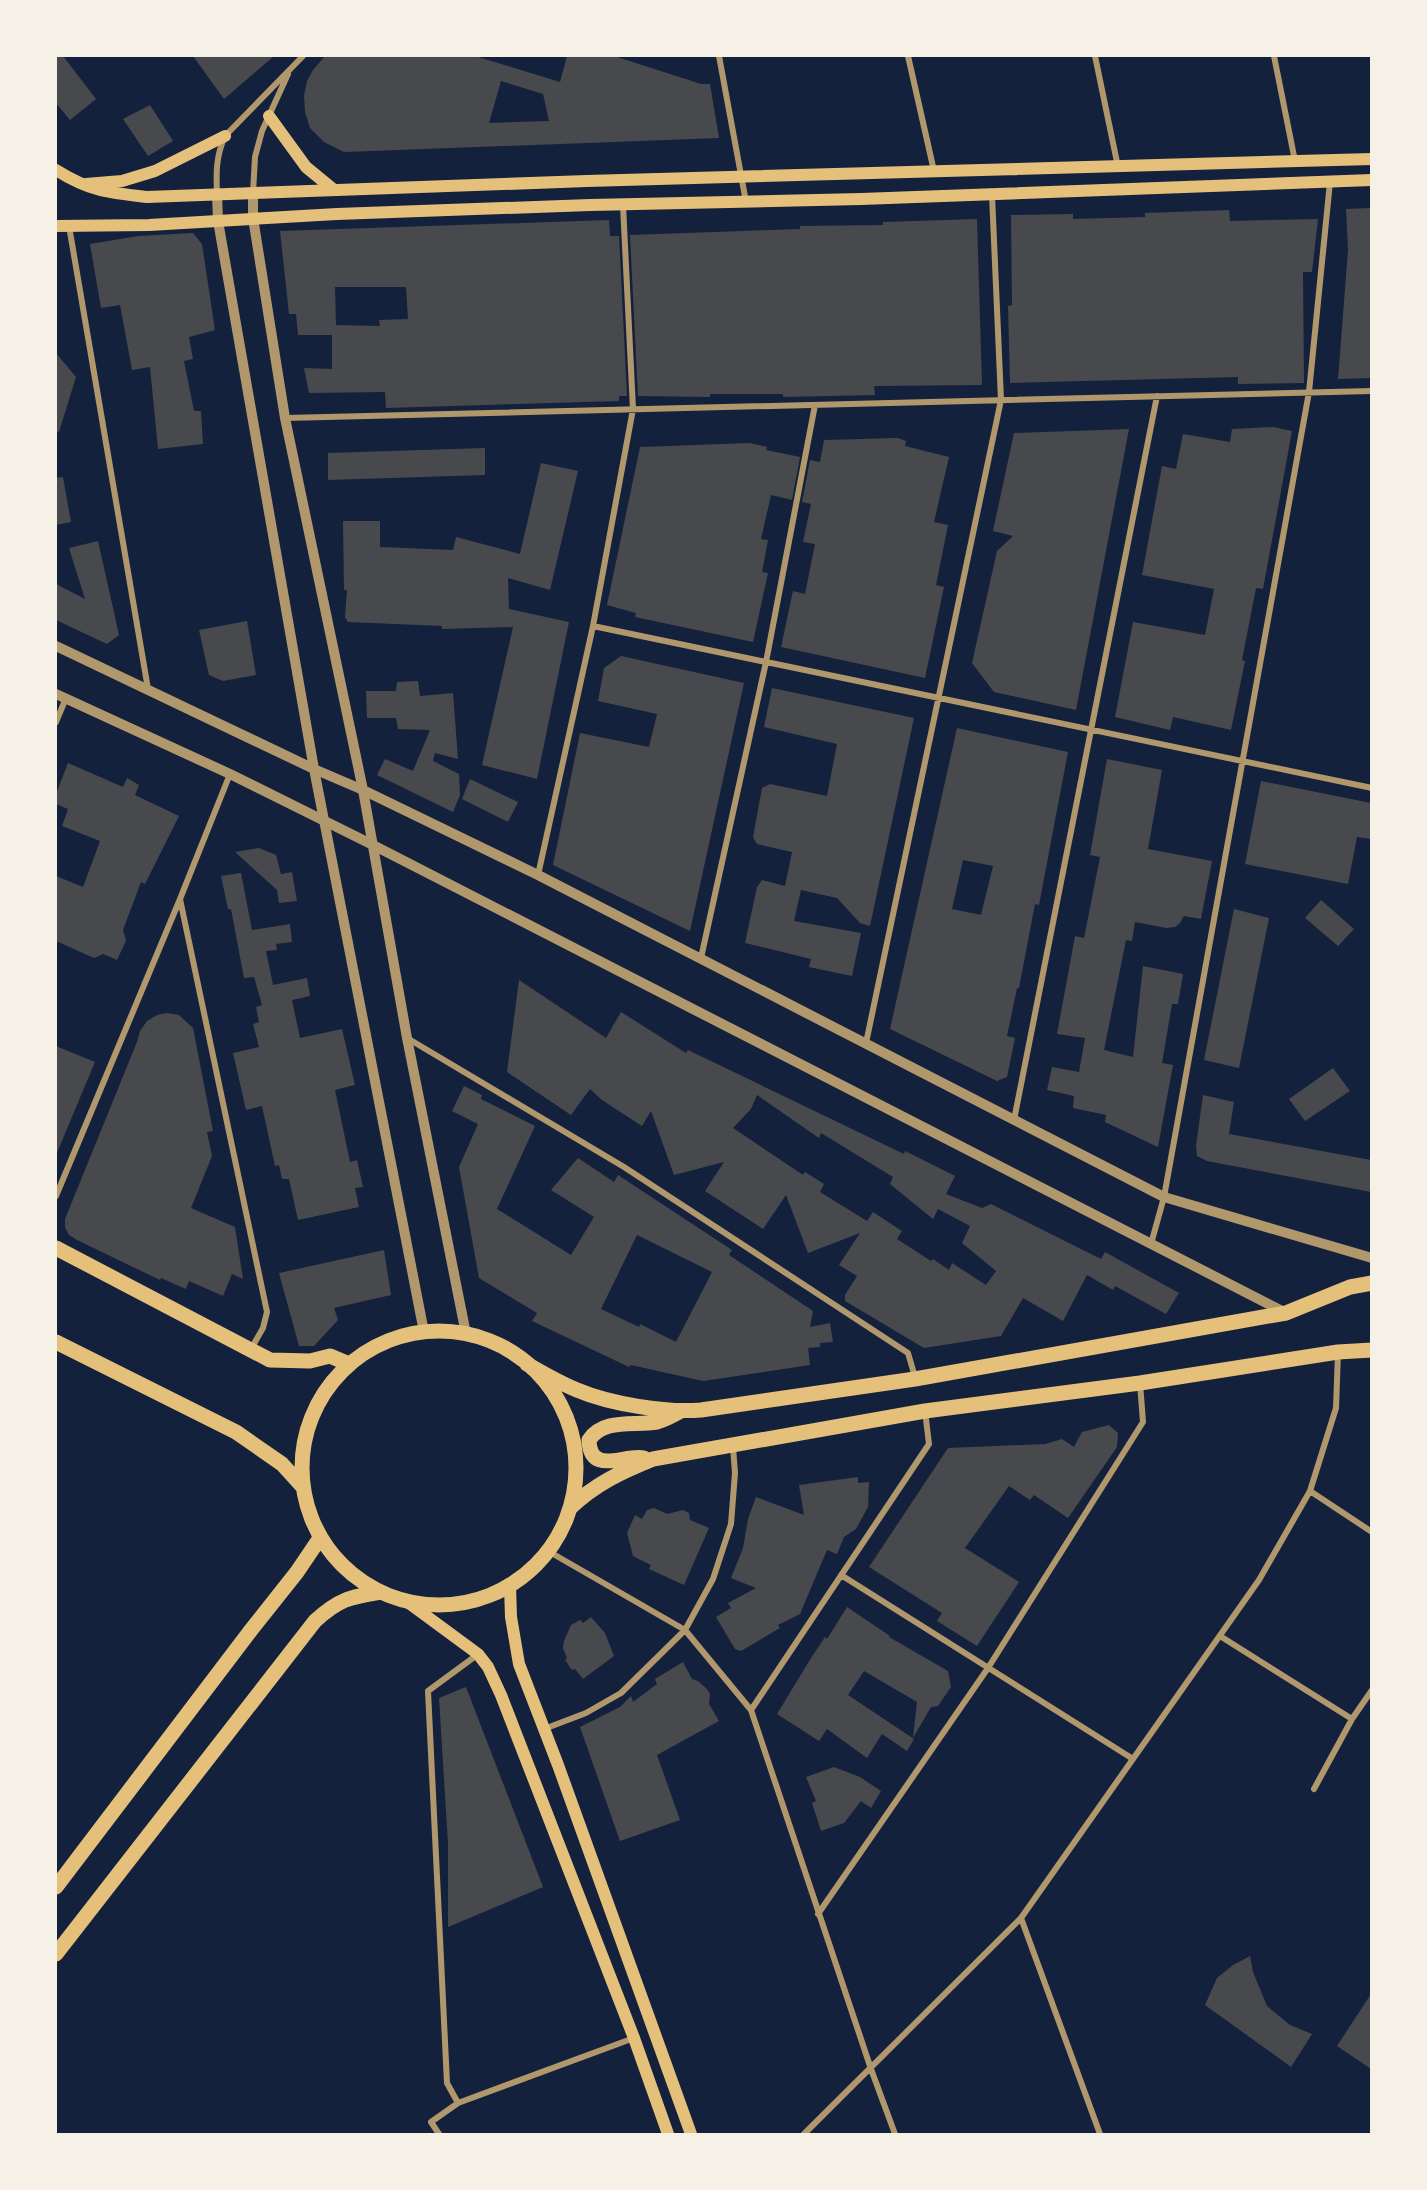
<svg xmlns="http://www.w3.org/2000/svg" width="1427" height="2190" viewBox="0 0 1427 2190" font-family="Arial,sans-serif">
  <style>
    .building { fill: #48494c; fill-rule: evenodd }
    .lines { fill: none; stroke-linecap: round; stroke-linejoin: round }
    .minor { stroke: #b1986c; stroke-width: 6 }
    .tertiary { stroke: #b1986c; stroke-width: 10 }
    .secondary { stroke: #e5c07b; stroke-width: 12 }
    .primary { stroke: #e5c07b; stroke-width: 15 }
  </style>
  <rect width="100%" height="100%" fill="#14213d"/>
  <path class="building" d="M 56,56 L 63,56 L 96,99 L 70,120 L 56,103 Z
    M 193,56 L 274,56 L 224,99 Z
    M 325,56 L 475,56 L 560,82 L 567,56 L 614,56 L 701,84 L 710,84 L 719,138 L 344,152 L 324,142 L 310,128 L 305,112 L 304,96 L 307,81 L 313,70 ZM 501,81 L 543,94 L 549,121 L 489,123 Z
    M 150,105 L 173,141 L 148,156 L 123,119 Z
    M 1371,208 L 1371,378 L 1338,379 L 1348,250 L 1346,209 Z
    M 1229,210 L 1230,221 L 1318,219 L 1312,272 L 1303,272 L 1304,383 L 1238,384 L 1238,377 L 1010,383 L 1008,306 L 1012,305 L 1011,215 L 1073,214 L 1073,219 L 1145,217 L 1145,213 Z
    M 977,219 L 982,385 L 874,386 L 875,395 L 783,397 L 783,394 L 710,394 L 710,397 L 638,396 L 630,235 L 800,229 L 800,226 L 883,225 L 883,222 Z
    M 609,220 L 610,236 L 619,236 L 627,396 L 619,396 L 619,401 L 386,408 L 385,392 L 309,393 L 304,368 L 332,369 L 332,335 L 298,335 L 296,314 L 289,314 L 280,231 ZM 335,287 L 406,287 L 408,319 L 379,320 L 380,326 L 336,325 Z
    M 193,233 L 202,244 L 215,330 L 189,337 L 193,359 L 184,361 L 194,411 L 201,411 L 203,444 L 158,449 L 150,367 L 132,370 L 120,305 L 101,308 L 90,244 L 138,236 Z
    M 56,353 L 76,377 L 59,432 L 56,431 Z
    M 1273,427 L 1292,431 L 1263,589 L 1256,588 L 1242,660 L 1245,661 L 1231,730 L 1173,717 L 1170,730 L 1115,717 L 1133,622 L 1205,635 L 1214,589 L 1142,575 L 1162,466 L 1176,469 L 1183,434 L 1230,442 L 1232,429 Z
    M 1129,429 L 1076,710 L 994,692 L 972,663 L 997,551 L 1013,536 L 993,531 L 1014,433 Z
    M 898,438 L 906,441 L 905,446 L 949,457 L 934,522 L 948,525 L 936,585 L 944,587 L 925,678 L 781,647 L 793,591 L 805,594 L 815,544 L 803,542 L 811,504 L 802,502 L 810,460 L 820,462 L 824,440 Z
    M 750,443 L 767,447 L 766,450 L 800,457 L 792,500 L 771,495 L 761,539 L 768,540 L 762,572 L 768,573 L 753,642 L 635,617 L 636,613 L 607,605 L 640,447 Z
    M 485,448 L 485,475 L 328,480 L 328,453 Z
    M 541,463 L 578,471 L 550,590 L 508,578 L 509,609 L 569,622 L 537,779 L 482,765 L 513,627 L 442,629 L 442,626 L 348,622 L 345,617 L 347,590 L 344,590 L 343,521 L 380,521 L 380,547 L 453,550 L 456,537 L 520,554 Z
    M 63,477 L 71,522 L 56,525 L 56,478 Z
    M 98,541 L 119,635 L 107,644 L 56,620 L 56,584 L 85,599 L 69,548 Z
    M 247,621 L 256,675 L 223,681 L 209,675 L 199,630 Z
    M 621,656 L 744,683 L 690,931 L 553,865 L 580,733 L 649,747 L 657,714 L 598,701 L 604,668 Z
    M 418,681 L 420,696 L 453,693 L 458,759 L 435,753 L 433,761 L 459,774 L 460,795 L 453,812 L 377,775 L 385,759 L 413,771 L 430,730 L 398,729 L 396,718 L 367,718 L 366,691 L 396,691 L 397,682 Z
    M 772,688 L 914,718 L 870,926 L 860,923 L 837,898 L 801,890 L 794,921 L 861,933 L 852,976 L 809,967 L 811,959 L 745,943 L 757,887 L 762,880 L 785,886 L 792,852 L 757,844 L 753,837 L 762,788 L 770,784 L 827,796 L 837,744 L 764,727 Z
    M 957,728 L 1068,752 L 1039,905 L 1035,904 L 1019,988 L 1017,988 L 1007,1036 L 1015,1038 L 1007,1077 L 997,1081 L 890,1029 ZM 963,860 L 993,866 L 981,915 L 952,909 Z
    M 1107,759 L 1162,770 L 1148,849 L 1212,861 L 1201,919 L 1184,916 L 1180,923 L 1175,927 L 1166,928 L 1135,922 L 1132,941 L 1126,940 L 1104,1050 L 1133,1057 L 1143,966 L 1183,974 L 1178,1004 L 1172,1004 L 1162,1063 L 1173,1065 L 1158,1147 L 1105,1122 L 1106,1115 L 1073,1108 L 1074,1096 L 1047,1090 L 1052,1067 L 1079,1072 L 1085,1038 L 1057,1034 L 1075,936 L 1084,938 L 1100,857 L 1090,855 Z
    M 68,763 L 123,787 L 127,778 L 139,785 L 135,795 L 179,816 L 145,884 L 141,882 L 123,930 L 126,941 L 117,960 L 103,954 L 94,958 L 56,941 L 56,876 L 83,887 L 100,841 L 62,826 L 68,809 L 56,804 L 56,794 Z
    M 470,779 L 518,802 L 508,822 L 462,799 Z
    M 1261,781 L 1371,803 L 1371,839 L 1357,837 L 1348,884 L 1245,864 Z
    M 259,848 L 276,855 L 281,874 L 292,872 L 297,901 L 279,903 L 277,890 L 235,852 Z
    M 241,873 L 252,930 L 290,924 L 292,942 L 276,944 L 277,950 L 266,951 L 273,985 L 307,978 L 310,996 L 292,1000 L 300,1038 L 342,1029 L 355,1085 L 335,1090 L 350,1162 L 357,1160 L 363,1187 L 355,1188 L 359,1207 L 298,1220 L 289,1179 L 282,1179 L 279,1165 L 275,1166 L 262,1106 L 246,1110 L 233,1053 L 259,1047 L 253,1024 L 259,1022 L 256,1007 L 262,1005 L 254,977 L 244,978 L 231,909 L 228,909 L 221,876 Z
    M 1321,900 L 1354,929 L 1338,946 L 1305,918 Z
    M 1234,909 L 1269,918 L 1239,1068 L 1204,1060 Z
    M 519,980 L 606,1038 L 621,1012 L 686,1053 L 688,1050 L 904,1154 L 905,1151 L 955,1176 L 946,1194 L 982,1208 L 991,1204 L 1101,1259 L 1105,1252 L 1179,1293 L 1166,1314 L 1115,1286 L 1113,1290 L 1087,1275 L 1063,1321 L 1023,1298 L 1001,1336 L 924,1348 L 845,1301 L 845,1295 L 857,1276 L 839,1265 L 860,1233 L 808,1253 L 786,1195 L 763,1229 L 705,1191 L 724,1162 L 674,1175 L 651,1111 L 642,1126 L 602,1100 L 590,1089 L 571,1115 L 507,1072 ZM 757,1095 L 819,1138 L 821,1133 L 893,1177 L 890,1184 L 933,1219 L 938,1209 L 970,1226 L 962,1243 L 996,1271 L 986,1285 L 952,1263 L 949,1270 L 933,1259 L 931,1261 L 897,1239 L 902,1231 L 873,1212 L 867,1221 L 820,1192 L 824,1184 L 805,1172 L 803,1175 L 733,1128 L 751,1109 Z
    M 167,1013 L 179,1015 L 193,1028 L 213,1131 L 207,1132 L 212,1156 L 191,1208 L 235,1227 L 243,1279 L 232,1274 L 223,1296 L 189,1281 L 186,1289 L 161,1278 L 160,1280 L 77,1240 L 69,1235 L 65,1227 L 65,1219 L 137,1042 L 140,1031 L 147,1021 L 157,1015 Z
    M 56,1046 L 95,1062 L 56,1155 Z
    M 1333,1068 L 1350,1091 L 1305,1121 L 1289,1099 Z
    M 464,1086 L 482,1095 L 481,1099 L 535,1126 L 497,1209 L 571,1255 L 594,1217 L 551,1190 L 578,1158 L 614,1182 L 618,1175 L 732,1250 L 729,1255 L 813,1311 L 810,1327 L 830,1323 L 833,1342 L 820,1343 L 820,1347 L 808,1348 L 810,1365 L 703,1381 L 631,1365 L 629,1367 L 532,1321 L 537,1313 L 479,1278 L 459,1167 L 478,1124 L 452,1111 ZM 637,1235 L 712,1272 L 676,1342 L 640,1324 L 639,1327 L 601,1309 Z
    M 1203,1095 L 1234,1102 L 1229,1134 L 1371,1160 L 1371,1192 L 1207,1161 L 1197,1156 L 1196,1146 Z
    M 384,1250 L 391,1295 L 334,1308 L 338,1320 L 314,1346 L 299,1346 L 279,1273 Z
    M 1109,1425 L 1118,1433 L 1117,1447 L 1068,1518 L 1034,1495 L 1030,1500 L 1009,1486 L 965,1548 L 1019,1582 L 977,1646 L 937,1621 L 942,1613 L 869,1567 L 948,1448 L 1045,1444 L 1062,1439 L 1074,1447 L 1082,1432 Z
    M 858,1477 L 858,1483 L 869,1482 L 868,1507 L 856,1529 L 844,1537 L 837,1554 L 827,1550 L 800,1614 L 778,1625 L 780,1628 L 741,1651 L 735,1649 L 716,1617 L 731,1608 L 728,1603 L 756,1588 L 731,1578 L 743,1548 L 748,1519 L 756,1497 L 804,1515 L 799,1485 Z
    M 654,1508 L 667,1514 L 683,1510 L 689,1513 L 690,1520 L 709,1528 L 684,1585 L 649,1569 L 651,1565 L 633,1556 L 627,1533 L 635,1515 L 642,1519 L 647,1510 Z
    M 847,1607 L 890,1636 L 889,1637 L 948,1671 L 951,1687 L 938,1706 L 931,1707 L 913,1738 L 917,1702 L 864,1671 L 848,1695 L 914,1739 L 907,1751 L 882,1734 L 867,1758 L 827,1729 L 819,1741 L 777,1714 L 811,1658 L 825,1637 L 827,1639 Z
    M 591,1617 L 605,1633 L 614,1656 L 583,1679 L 575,1669 L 572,1670 L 565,1660 L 567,1658 L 563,1648 L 564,1641 L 571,1625 L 580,1620 L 583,1623 Z
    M 683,1662 L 692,1679 L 698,1681 L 707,1689 L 710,1694 L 709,1704 L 719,1721 L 657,1755 L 680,1820 L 620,1841 L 580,1727 L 620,1707 L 631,1696 L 633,1702 L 657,1684 L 655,1679 Z
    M 466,1687 L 543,1887 L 448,1927 L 448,1843 L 439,1698 Z
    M 834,1767 L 860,1777 L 881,1791 L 871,1808 L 861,1801 L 844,1823 L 821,1831 L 812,1803 L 816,1801 L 806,1777 Z
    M 1250,1956 L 1253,1972 L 1267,2006 L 1290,2025 L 1312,2034 L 1291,2067 L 1205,2005 L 1217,1978 L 1233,1965 Z
    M 1371,1994 L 1371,2069 L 1337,2046 Z"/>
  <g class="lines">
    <path class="minor" d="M 719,56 L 746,202
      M 908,56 L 934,171
      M 1095,56 L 1118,167
      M 1274,56 L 1295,161
      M 253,193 L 255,157 L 262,131 L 288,74
      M 217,194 C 216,172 216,156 225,136 L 303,56
      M 69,226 L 148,689
      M 285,418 L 1372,391
      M 593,626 L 1372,788
      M 56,722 L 66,698
      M 538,875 L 593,626 L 633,409 L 623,205
      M 180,899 L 267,1312 L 263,1328 L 251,1349
      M 701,958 L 766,662 L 815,405
      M 407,1038 L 624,1167 L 908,1353 L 915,1377
      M 866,1043 L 1001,400 L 992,195
      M 1014,1120 L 1157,396
      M 56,1196 L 180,899 L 230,774
      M 1151,1244 L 1164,1197 L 1309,392 L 1330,182
      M 1310,1491 L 1372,1532
      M 548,1551 L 685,1630 L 751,1710 L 871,2069 L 895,2134
      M 841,1575 L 1133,1759
      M 1220,1636 L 1352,1719
      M 751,1710 L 929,1444 L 925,1411
      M 544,1729 L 586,1713 L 621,1693 L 685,1630 L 713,1579 L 731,1524 L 735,1473 L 733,1447
      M 1314,1789 L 1352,1719 L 1372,1690
      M 818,1914 L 988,1668 L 1143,1422 L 1140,1383
      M 1021,1918 L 1100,2134
      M 458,2103 L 447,2083 L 428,1691 L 477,1655
      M 439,2134 L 431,2122 L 458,2103 L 634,2038
      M 804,2134 L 1021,1918 L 1259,1580 L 1310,1491 L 1336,1408 L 1338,1353"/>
    <path class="tertiary" d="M 253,193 L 253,218 L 285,418 L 363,790 L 407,1038 L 466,1334
      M 217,194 L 218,221 L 314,769 L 424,1332
      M 56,646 L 314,769 L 363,790 L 538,875 L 1164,1197 L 1372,1258
      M 56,694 L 230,774 L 371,844 L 1286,1313"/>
    <path class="secondary" d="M 269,116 L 306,167 L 334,190
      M 56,170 C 89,191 109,193 147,197 L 587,181 L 1372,159
      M 86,184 L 122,181 L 155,171 L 225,136
      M 56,226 L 149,225 L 337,214 L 590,205 L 861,199 L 1372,180
      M 510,1586 L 511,1617 L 519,1664 L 558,1765 L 691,2134
      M 406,1601 L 478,1654 L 488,1667 L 501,1695 L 634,2038 L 668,2134"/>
    <path class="primary" d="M 56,1248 L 270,1360 L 310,1361 L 330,1356 L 349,1364
      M302 1468a137 137 0 1 1 274 0a137 137 0 1 1-274 0Z
      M 56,1342 L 236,1432 L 282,1464 L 302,1486
      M 527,1364 C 544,1374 560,1383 577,1390 C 610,1404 666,1413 701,1410 L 915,1379 L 1286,1313 L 1350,1287 L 1372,1283
      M 644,1458 C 624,1454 590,1476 589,1440 C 603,1418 634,1426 657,1422 C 664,1420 672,1416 679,1412
      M 570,1508 C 595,1484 621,1472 653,1459 L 925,1411 L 1140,1383 L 1338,1352 L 1372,1350
      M 56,1887 L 251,1630 L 297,1572 L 320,1538
      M 56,1954 L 315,1621 C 339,1599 350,1597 381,1592"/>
  </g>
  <rect width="1427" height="2190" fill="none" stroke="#f6f1e7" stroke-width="114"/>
</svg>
